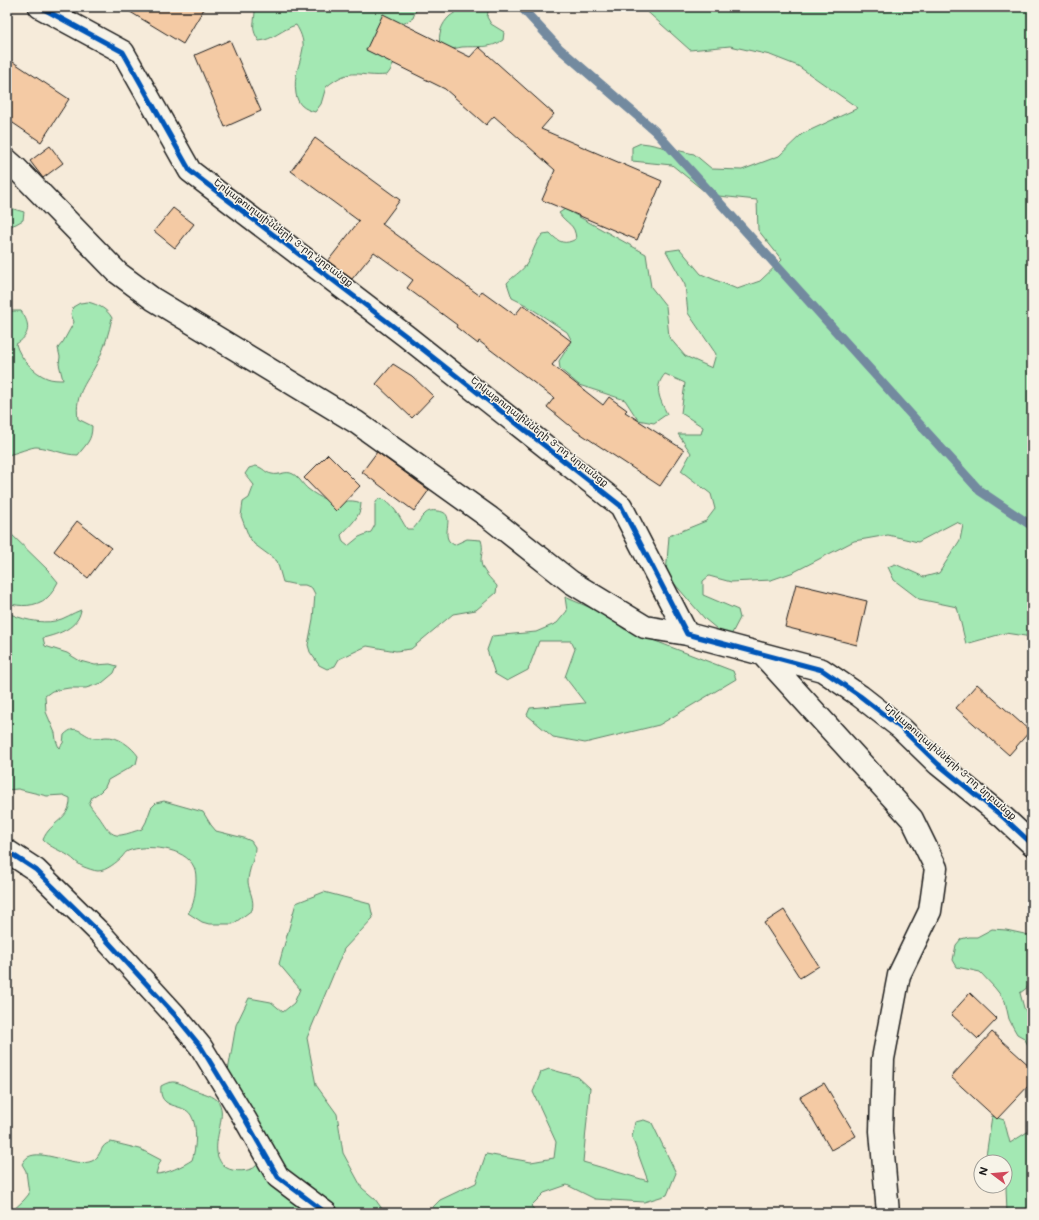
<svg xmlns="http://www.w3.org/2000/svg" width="1039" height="1220" viewBox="0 0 1039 1220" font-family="Mali,'Noto Sans Armenian',sans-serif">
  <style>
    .green { fill: #a3e8b3; stroke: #608268 }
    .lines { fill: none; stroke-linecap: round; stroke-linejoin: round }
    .stream { stroke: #738a9f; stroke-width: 9 }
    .building { fill: #f4caa4; stroke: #1c1c1c }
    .minor-casing { stroke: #1c1c1c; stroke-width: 25 }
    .minor { stroke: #f7f3e8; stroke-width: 22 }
    .cycleway-casing { stroke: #f7f3e8; stroke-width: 8 }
    .cycleway { stroke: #0057b8; stroke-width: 5 }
    .labels { text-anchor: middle; stroke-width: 3; stroke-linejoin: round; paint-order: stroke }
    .street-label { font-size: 10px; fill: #1c1c1c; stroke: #f7f3e8 }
  </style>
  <rect width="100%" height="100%" fill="#f6ebda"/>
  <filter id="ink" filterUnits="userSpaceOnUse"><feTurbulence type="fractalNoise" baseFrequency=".025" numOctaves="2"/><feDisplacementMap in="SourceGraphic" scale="8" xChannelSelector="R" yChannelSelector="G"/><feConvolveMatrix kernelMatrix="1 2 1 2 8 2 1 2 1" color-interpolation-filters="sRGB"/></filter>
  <g filter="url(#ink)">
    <path class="green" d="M 252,7 L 417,7 L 413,18 L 398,27 C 396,42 398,63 387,75 C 358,78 353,65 326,87 L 321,104 L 315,112 C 304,109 298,105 296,94 C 293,75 300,66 303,48 C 304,40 300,31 296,25 C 282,29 273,40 259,41 C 251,29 254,26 255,12 Z
      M 459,7 L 489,7 L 487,17 L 491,24 L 504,32 L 503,40 C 491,49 476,46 462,47 C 457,48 452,49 446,50 L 440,46 C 438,35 441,24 450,16 C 454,13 457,12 459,7 Z
      M 642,7 L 1032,7 L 1032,637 L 1005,633 L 966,644 L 957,607 L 919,599 L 894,580 L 888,567 L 895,564 L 924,577 L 939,573 L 960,540 L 963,525 L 956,522 L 918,542 L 888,535 L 854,541 L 794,572 L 771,580 L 731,582 L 709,576 L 703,581 L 703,595 L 738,610 L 740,618 L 729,639 L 705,619 L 666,574 L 669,536 L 706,521 L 715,509 L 711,494 L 681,471 L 691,453 L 678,434 L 701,434 L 703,427 L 681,413 L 685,383 L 665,374 C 653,388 660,399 667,414 L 654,423 L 638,420 L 625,400 L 579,385 L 560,369 L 559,361 L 572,341 L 567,332 L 526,305 L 512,298 L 507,283 C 513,276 520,273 526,265 C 533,255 534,243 543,234 L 550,233 C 559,243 565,245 576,239 C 575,223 567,225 559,213 L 565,209 L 646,254 L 651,287 L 666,306 L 669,337 L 685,356 L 712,368 L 716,354 L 688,313 L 685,285 L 666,251 L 680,249 L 701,274 L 737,289 L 760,281 L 782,260 L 758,230 L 757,200 L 709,195 L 672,165 L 632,161 L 632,147 L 641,143 L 649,144 L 694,154 L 712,169 L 742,170 L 779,156 L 802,134 L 858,108 L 798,66 L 770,55 L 730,46 L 690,50 Z
      M 7,207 L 24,212 L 23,220 L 16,224 L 7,227 Z
      M 88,302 C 99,305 107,309 112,318 C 109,332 105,346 99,359 C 88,382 74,392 78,419 L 92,426 C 92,441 86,444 78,455 C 63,455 51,448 37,447 C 33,446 15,454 7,455 L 7,311 L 21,311 C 31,324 30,336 16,344 C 19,357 34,373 47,378 C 52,380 58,380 63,380 L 59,364 L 60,357 L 58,348 L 63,342 L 74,322 L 71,314 L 73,307 L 80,303 Z
      M 256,466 C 264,468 265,473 272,474 C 279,476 286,470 293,474 C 299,477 303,485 308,489 C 313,493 321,498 327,500 C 339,504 350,498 361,503 C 361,517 350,525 341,535 L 343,542 L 348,546 L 359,537 L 371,532 L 375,525 L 375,504 L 379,498 C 393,502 400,518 407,529 L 413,529 C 418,524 420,518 425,514 C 428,511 432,510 437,511 C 457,512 442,531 449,541 C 451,543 453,544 454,545 L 467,539 L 481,540 C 484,550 481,553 481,562 C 482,571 491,579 497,586 L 496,593 L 476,610 L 453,614 L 411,649 L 396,651 L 367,646 L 339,659 L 335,666 L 327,669 L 319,665 L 310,652 L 308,645 L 313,619 L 315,594 L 312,588 L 305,585 L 297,585 L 283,582 L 277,561 L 254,544 L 249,537 L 241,516 L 243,502 L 249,498 L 254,485 L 245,474 L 249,468 Z
      M 7,530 L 48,570 L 58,582 C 55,587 52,594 47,598 C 35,607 21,607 7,603 Z
      M 565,597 L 605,614 L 624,629 L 733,671 L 736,679 L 659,725 L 585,743 L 553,737 L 527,715 L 530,708 L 585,703 L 565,677 L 575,649 L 571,641 L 539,641 L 528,670 L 507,681 L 495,674 L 487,650 L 492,636 L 536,632 L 557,623 L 567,611 Z
      M 81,610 C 78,628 59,634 43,638 L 45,646 L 67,653 L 80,661 L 95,665 L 110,664 L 117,666 L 114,673 L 102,683 L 86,688 L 69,688 L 52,691 L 45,696 L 46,712 L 55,733 L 56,740 L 59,748 L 63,743 L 64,735 C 77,722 81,735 94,738 C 99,739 102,737 106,737 C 118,736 132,747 138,756 L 136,764 L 108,780 L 105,787 L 100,792 L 92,797 L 89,804 C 92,809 95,812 98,816 C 105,824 109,837 121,835 C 128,834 135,831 142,829 L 146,822 L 151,808 L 156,803 L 164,801 L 203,812 L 211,825 L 216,831 L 244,838 L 251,841 L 255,847 C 255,859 248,870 248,882 C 249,892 255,900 252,910 L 233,924 L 209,924 L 202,922 L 188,913 C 195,904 195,893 196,882 C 196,877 196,871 194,867 C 185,847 146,844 128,851 C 125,852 124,855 122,857 C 117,862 106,871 98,871 C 94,871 87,868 84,867 C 78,865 74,859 69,856 C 60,850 51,848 43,840 C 50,821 71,820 70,798 L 63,795 L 47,796 L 18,789 L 7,790 L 7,612 C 18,619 42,624 55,621 C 65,619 72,613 81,610 Z
      M 324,892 L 370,904 L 373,918 L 344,949 L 307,1038 L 316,1085 L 337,1114 L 343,1153 L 362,1188 L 375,1199 L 385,1213 L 10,1213 L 24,1200 L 29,1194 L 26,1171 L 22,1164 C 24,1161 26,1158 28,1157 C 42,1149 72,1166 89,1162 C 98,1160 99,1153 103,1147 C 105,1144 108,1143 111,1142 L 140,1149 L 161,1160 L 158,1167 L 156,1174 C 166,1174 183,1166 192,1160 C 196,1149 198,1126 191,1115 C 183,1102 158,1111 161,1086 C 173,1079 178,1082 189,1088 C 198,1092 211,1094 217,1100 C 229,1113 212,1139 218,1157 C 220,1161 222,1166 227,1168 C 233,1172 251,1172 256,1166 C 258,1164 259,1160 260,1158 L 228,1071 L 236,1025 L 249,998 L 271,1002 L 283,1012 L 294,1003 L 300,989 L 279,964 L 296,903 Z
      M 992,929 L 1006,930 L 1029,935 L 1032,934 L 1032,984 L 1020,993 L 1024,1008 L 1032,1021 L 1032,1052 L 1024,1038 L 1017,1034 L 1013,1027 L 1009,1019 L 1005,1001 L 995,988 L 980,972 L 957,967 L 953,960 L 956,945 L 961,939 L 969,937 L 977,937 Z
      M 549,1069 L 578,1077 L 590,1088 L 583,1162 L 648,1181 L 632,1137 L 635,1122 L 644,1120 L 652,1123 L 676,1173 L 667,1195 L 644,1202 L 595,1199 L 567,1185 L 544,1193 L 531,1206 L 537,1213 L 427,1213 L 440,1200 L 476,1183 L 486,1154 L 531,1162 L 554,1158 L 556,1142 L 533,1092 L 541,1072 Z
      M 992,1116 L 1004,1120 L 1010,1143 L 1032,1129 L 1032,1213 L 1007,1213 L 1005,1162 L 990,1162 L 986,1156 Z"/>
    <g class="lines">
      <path class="stream" d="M 521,7 L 560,49 L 655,131 L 980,491 L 1032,526"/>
    </g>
    <path class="building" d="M 122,7 L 205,7 L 183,44 Z
      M 383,14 L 470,57 L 479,47 L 554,114 L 541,129 L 662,181 L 637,240 L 542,200 L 555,170 L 494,116 L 486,125 L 445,89 L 366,50 Z
      M 230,40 L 261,111 L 225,127 L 195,55 Z
      M 7,58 L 69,99 L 41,142 L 7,119 Z
      M 315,138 L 400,200 L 382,224 L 479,295 L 482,291 L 515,315 L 523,305 L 571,341 L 552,365 L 603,405 L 609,397 L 627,410 L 625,412 L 684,450 L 660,486 L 575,430 L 547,407 L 554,398 L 479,341 L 478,344 L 456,327 L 457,325 L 407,288 L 413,280 L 374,252 L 352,279 L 328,261 L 359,221 L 291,171 Z
      M 50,146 L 63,163 L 43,178 L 30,161 Z
      M 173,208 L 194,224 L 175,248 L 154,231 Z
      M 393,364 L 412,376 L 433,396 L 412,418 L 376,384 Z
      M 377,452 L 429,490 L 414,511 L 362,472 Z
      M 328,454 L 360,486 L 336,511 L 304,478 Z
      M 77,521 L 111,548 L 88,578 L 54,551 Z
      M 796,584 L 867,601 L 857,645 L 785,627 Z
      M 977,684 L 1030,731 L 1009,755 L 956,708 Z
      M 784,910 L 819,966 L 800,978 L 764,923 Z
      M 970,993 L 997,1019 L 978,1039 L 951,1014 Z
      M 992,1032 L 1032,1068 L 1032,1082 L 997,1119 L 951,1077 Z
      M 824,1083 L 856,1136 L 831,1150 L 800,1097 Z"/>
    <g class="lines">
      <defs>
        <path id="minor" d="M 40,7 L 123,52 L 190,171 L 406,336 L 621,506 L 687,634 L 822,670 L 860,696 L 901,728 L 938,764 L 1003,817 L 1032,844
          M 7,160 L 16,168 L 118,273 L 153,299 L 356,422 L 490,518 L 571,582 L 645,627 L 687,634
          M 763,655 L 912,819 L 936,868 L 930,911 L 899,975 L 883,1059 L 881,1131 L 888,1213
          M 7,851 L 36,870 L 100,933 L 174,1014 L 201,1047 L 245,1119 L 278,1177 L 326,1213"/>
      </defs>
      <use href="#minor" class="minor-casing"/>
      <use href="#minor" class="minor"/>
      <defs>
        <path id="cycleway" d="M 40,7 L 123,52 L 190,171 L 406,336 L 621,506 L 687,634 L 822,670 L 860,696 L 901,728 L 938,764 L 1003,817 L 1032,844
          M 7,851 L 36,870 L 100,933 L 174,1014 L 201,1047 L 245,1119 L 278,1177 L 326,1213"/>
      </defs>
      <use href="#cycleway" class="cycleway-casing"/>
      <use href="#cycleway" class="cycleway"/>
    </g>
  </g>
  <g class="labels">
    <g class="street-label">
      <text transform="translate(284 232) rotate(37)" y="4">Երկաթուղայինների 3-րդ նրբանցք</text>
      <text transform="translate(540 431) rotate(38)" y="4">Երկաթուղայինների 3-րդ նրբանցք</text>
      <text transform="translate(951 761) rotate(41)" y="4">Երկաթուղայինների 3-րդ նրբանցք</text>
    </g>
  </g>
  <rect width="1039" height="1220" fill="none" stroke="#f7f3e8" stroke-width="24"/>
  <rect x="12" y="12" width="1015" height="1196" fill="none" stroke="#1c1c1c" stroke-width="1.5" filter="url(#ink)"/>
  <g transform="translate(993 1174) rotate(286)"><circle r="19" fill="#f7f3e8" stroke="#9f9d96"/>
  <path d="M0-3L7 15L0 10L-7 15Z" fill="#d1495b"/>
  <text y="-6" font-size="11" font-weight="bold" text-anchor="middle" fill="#1c1c1c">N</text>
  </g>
</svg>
